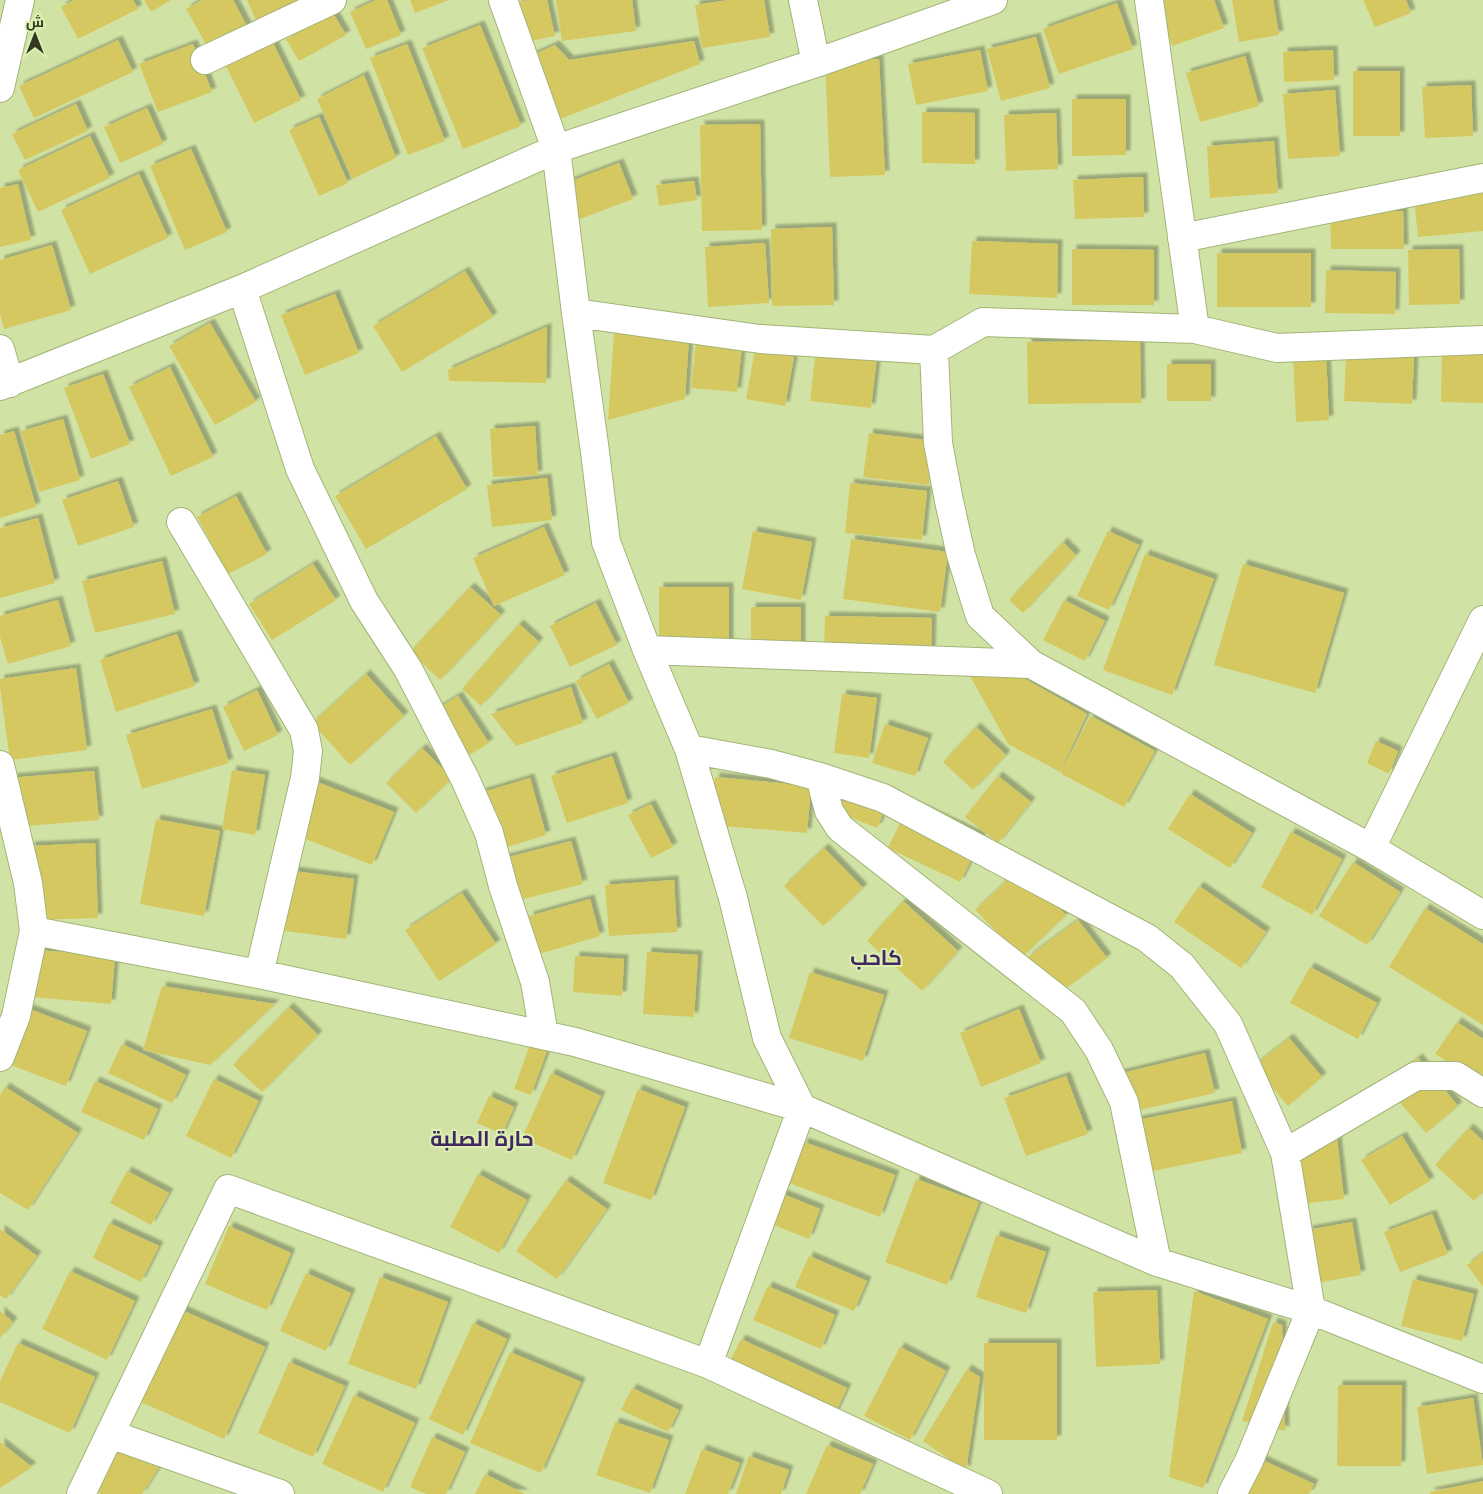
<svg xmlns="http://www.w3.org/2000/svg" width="1483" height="1494" viewBox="0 0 1483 1494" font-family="Inter,Cairo,sans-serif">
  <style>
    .building { fill: #d6c861; filter: url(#shadow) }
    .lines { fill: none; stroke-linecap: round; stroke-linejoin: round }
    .minor-casing { stroke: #a2b477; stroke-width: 30 }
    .tertiary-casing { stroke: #a2b477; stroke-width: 30 }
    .minor { stroke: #fff; stroke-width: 28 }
    .tertiary { stroke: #fff; stroke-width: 28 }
    .labels { text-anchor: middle; stroke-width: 4; stroke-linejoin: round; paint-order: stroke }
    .district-label { font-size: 21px; font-weight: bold; fill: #412862; stroke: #def0b1 }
  </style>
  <defs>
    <filter id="shadow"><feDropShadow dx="4.5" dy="-4.5" stdDeviation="1" flood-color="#0004"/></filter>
  </defs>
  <rect width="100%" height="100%" fill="#d1e3a4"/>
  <path class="building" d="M 74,0 L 133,0 L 138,9 L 78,39 L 61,7 Z
    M 144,0 L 171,0 L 151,12 Z
    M 202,0 L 233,0 L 250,32 L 211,53 L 186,9 Z
    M 247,0 L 316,0 L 258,25 Z
    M 376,0 L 387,0 L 401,35 L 366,49 L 350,12 Z
    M 410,0 L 449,0 L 415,13 Z
    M 529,0 L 547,0 L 555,36 L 526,42 L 517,2 Z
    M 556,0 L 632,0 L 636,31 L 562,41 Z
    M 729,0 L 764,0 L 770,37 L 702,48 L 695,5 Z
    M 1156,0 L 1214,0 L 1224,28 L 1172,46 Z
    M 1232,0 L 1273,0 L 1279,35 L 1239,42 Z
    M 1363,0 L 1406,0 L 1411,13 L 1375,27 Z
    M 1117,3 L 1133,49 L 1059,74 L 1043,29 Z
    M 333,13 L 346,35 L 299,61 L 286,39 Z
    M 480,25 L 521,126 L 463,149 L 422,48 Z
    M 268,33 L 301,100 L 254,123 L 221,56 Z
    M 1036,37 L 1050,88 L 1001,101 L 987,49 Z
    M 118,40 L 133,72 L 34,118 L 19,86 Z
    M 694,41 L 700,64 L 560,119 L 531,56 L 555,45 L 569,60 Z
    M 193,44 L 212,92 L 158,112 L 139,64 Z
    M 407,44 L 445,141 L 408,155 L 370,58 Z
    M 980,50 L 988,91 L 916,105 L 908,64 Z
    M 1333,50 L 1334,80 L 1284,82 L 1283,52 Z
    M 1245,56 L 1259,106 L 1200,122 L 1186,73 Z
    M 879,59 L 885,175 L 830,177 L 825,61 Z
    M 1353,71 L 1400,71 L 1400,136 L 1353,136 Z
    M 364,75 L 396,158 L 352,179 L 317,99 Z
    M 1471,85 L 1473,136 L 1425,138 L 1422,87 Z
    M 1335,90 L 1340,156 L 1288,159 L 1283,94 Z
    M 1072,99 L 1126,99 L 1126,155 L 1072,156 Z
    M 76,104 L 88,131 L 25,160 L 12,134 Z
    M 147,108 L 163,144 L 120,163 L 104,127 Z
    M 922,112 L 975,113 L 975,164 L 922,163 Z
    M 1056,113 L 1058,169 L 1006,171 L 1004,115 Z
    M 319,117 L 348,183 L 319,196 L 289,130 Z
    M 760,124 L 762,230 L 702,231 L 700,125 Z
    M 90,136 L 110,178 L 38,212 L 18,170 Z
    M 1274,141 L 1278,193 L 1210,198 L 1207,146 Z
    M 191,149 L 227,232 L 185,250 L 150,166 Z
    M 619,163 L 633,199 L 580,219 L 566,183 Z
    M 139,174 L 168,238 L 90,274 L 61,210 Z
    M 1143,177 L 1144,217 L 1075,219 L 1073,180 Z
    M 694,181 L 697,200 L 659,206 L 656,185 Z
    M 18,184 L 31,240 L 0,247 L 0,188 Z
    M 1483,192 L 1483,231 L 1418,237 L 1414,198 Z
    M 1330,211 L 1403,211 L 1404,249 L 1331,249 Z
    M 832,227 L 834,305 L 772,306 L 771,229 Z
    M 972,241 L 1058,244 L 1057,298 L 969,294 Z
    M 765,243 L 769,303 L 708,307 L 705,247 Z
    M 52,245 L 71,310 L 4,329 L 0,314 L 0,260 Z
    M 1072,249 L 1154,250 L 1154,305 L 1072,305 Z
    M 1459,249 L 1460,304 L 1409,305 L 1408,250 Z
    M 1217,253 L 1311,253 L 1311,307 L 1217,307 Z
    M 1326,270 L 1396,272 L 1395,314 L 1325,313 Z
    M 465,271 L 493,317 L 402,372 L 373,326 Z
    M 335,294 L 359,353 L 305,375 L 281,315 Z
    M 210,323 L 256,402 L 215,425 L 169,346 Z
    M 547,327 L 546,383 L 449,381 L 448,370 Z
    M 614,332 L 689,337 L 685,399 L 608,420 Z
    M 1140,341 L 1141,403 L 1028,404 L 1027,342 Z
    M 696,342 L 742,347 L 737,392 L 691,388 Z
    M 1442,346 L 1483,347 L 1483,403 L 1441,402 Z
    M 755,350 L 794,357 L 785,406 L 746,399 Z
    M 816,350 L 877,356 L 871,408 L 810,401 Z
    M 1346,353 L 1414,356 L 1412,404 L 1344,401 Z
    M 1326,354 L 1329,420 L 1296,422 L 1293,355 Z
    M 1167,364 L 1211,364 L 1211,401 L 1167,401 Z
    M 170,367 L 213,457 L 171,476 L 129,387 Z
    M 103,374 L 130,444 L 91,459 L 64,388 Z
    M 63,419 L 80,480 L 39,492 L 21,431 Z
    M 535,426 L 538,475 L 493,477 L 490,429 Z
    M 14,431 L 36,507 L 0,518 L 0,435 Z
    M 869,433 L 934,441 L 929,485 L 863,477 Z
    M 436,436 L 467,489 L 366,549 L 335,496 Z
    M 547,478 L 552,520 L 492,527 L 487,485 Z
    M 118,481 L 134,527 L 78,546 L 62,500 Z
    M 850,483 L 927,491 L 922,540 L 845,533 Z
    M 236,496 L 267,554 L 228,574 L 197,517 Z
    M 38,518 L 55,583 L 0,598 L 0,528 Z
    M 544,527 L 565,575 L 494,606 L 473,558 Z
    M 753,531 L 812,542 L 801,600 L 742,589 Z
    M 1108,531 L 1139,545 L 1109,610 L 1077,596 Z
    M 851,539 L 948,552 L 940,612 L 843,599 Z
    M 1063,542 L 1076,555 L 1023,613 L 1009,600 Z
    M 1145,554 L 1214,579 L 1172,695 L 1103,670 Z
    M 162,561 L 175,614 L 95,633 L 82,581 Z
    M 313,564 L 336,600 L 272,640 L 249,604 Z
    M 1243,564 L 1344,593 L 1315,693 L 1214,665 Z
    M 470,587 L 501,615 L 440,680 L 410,652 Z
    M 659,587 L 729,587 L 729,646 L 659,646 Z
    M 58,600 L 71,646 L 8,664 L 0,637 L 0,616 Z
    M 1064,600 L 1105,621 L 1085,661 L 1043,640 Z
    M 596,603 L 617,645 L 570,667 L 550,626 Z
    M 751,607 L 801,607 L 801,649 L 751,649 Z
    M 825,616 L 932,618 L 931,655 L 824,653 Z
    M 519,624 L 539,642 L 481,706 L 462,689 Z
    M 177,634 L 195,686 L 116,712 L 100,660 Z
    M 609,664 L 629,703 L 597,719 L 576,681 Z
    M 1004,667 L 1087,714 L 1060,772 L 1008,744 L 970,676 Z
    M 76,668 L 87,750 L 10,760 L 0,688 L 0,679 Z
    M 366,674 L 404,716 L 350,765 L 312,723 Z
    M 571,687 L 583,723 L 516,746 L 491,714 Z
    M 257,690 L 278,735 L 244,751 L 223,707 Z
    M 842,694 L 877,698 L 869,758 L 834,753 Z
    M 458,696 L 489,743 L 466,757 L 435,710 Z
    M 212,709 L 229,763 L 142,789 L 126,735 Z
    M 1091,716 L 1155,751 L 1124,807 L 1060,773 Z
    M 885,724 L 928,738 L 915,776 L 872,763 Z
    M 976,727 L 1006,755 L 973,790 L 943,762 Z
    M 1376,741 L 1398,751 L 1389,774 L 1367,763 Z
    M 422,748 L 452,778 L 416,813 L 386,783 Z
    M 612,756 L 628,803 L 567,823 L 551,776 Z
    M 232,770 L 265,775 L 255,835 L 222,829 Z
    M 94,771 L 99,820 L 14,827 L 9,778 Z
    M 998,776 L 1031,802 L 998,843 L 965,817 Z
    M 715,777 L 811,786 L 807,833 L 711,825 Z
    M 530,778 L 546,835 L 498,850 L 480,793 Z
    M 312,780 L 394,812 L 372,865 L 290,833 Z
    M 840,784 L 887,804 L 877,828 L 830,809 Z
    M 1190,794 L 1252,833 L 1230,868 L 1168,829 Z
    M 909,803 L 982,837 L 960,882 L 888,848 Z
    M 651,804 L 673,847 L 651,858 L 628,815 Z
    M 156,819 L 220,831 L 204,916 L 140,904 Z
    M 1291,832 L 1342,859 L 1312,915 L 1261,887 Z
    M 571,841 L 583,884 L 508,903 L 497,860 Z
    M 95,843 L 98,918 L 33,920 L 30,846 Z
    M 824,848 L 863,888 L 823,926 L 784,886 Z
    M 1353,862 L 1400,892 L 1367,945 L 1319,916 Z
    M 1020,868 L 1066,915 L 1022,957 L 975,910 Z
    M 293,871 L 354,879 L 346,939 L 285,931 Z
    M 674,880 L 677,932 L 609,936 L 605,885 Z
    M 1199,886 L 1266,932 L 1241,968 L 1174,922 Z
    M 462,893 L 496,944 L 439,981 L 405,930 Z
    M 590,899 L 600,936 L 539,954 L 529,916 Z
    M 903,901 L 958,951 L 922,991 L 867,941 Z
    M 1425,908 L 1483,944 L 1483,1025 L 1389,967 Z
    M 1078,920 L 1107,958 L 1057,995 L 1028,957 Z
    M 22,949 L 115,956 L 111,1004 L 19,996 Z
    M 647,952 L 698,955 L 694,1017 L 643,1014 Z
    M 575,956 L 624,959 L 622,996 L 573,992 Z
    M 1310,967 L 1377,1003 L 1358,1039 L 1290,1003 Z
    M 810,972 L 884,995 L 863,1061 L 789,1038 Z
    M 162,986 L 275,1004 L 210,1065 L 143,1050 Z
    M 16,1004 L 87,1031 L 66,1086 L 0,1061 Z
    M 289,1007 L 318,1035 L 262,1092 L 233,1065 Z
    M 1019,1009 L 1041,1063 L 981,1087 L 960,1033 Z
    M 1457,1022 L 1483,1039 L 1483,1084 L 1435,1054 Z
    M 1289,1038 L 1322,1077 L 1288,1106 L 1254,1066 Z
    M 531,1042 L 548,1048 L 531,1095 L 514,1089 Z
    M 122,1044 L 186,1075 L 172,1103 L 108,1073 Z
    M 1205,1053 L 1215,1093 L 1127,1113 L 1118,1074 Z
    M 1418,1058 L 1458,1106 L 1426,1133 L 1385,1085 Z
    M 551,1073 L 601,1096 L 572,1160 L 522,1138 Z
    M 1066,1076 L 1088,1134 L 1026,1156 L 1004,1098 Z
    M 214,1079 L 259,1101 L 231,1158 L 186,1136 Z
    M 95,1081 L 158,1109 L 144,1140 L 81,1112 Z
    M 5,1087 L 78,1133 L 28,1210 L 0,1193 L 0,1095 Z
    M 638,1089 L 685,1107 L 651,1200 L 603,1183 Z
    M 489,1096 L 514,1107 L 502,1134 L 477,1123 Z
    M 1232,1101 L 1242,1153 L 1143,1173 L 1133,1121 Z
    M 1469,1128 L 1483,1141 L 1483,1191 L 1474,1201 L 1435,1165 Z
    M 1402,1136 L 1430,1181 L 1390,1205 L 1361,1160 Z
    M 1337,1139 L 1344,1199 L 1302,1204 L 1295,1144 Z
    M 804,1142 L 895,1175 L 880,1217 L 789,1183 Z
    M 127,1171 L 169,1193 L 151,1225 L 110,1203 Z
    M 478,1174 L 527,1200 L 499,1253 L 450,1227 Z
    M 916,1179 L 979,1202 L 947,1285 L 885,1262 Z
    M 566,1180 L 607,1209 L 557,1279 L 516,1251 Z
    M 780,1193 L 820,1209 L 809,1239 L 769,1223 Z
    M 1432,1214 L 1448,1254 L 1400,1272 L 1384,1232 Z
    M 1352,1222 L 1361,1275 L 1317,1283 L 1308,1230 Z
    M 109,1223 L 159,1246 L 141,1282 L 93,1258 Z
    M 229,1226 L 291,1253 L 267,1310 L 205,1284 Z
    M 0,1229 L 37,1256 L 6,1299 L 0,1295 Z
    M 996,1235 L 1046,1252 L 1026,1313 L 976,1297 Z
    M 1483,1253 L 1483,1287 L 1467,1265 Z
    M 809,1256 L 867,1281 L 854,1311 L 795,1287 Z
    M 70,1271 L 135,1301 L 107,1360 L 42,1329 Z
    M 306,1273 L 351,1293 L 326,1351 L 280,1331 Z
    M 380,1277 L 448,1302 L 416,1389 L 348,1364 Z
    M 1413,1279 L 1474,1294 L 1462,1341 L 1401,1326 Z
    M 768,1286 L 835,1315 L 821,1349 L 753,1320 Z
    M 1157,1290 L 1160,1364 L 1096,1367 L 1093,1292 Z
    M 1194,1291 L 1268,1319 L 1203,1488 L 1169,1477 Z
    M 175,1307 L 265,1347 L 224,1439 L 134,1399 Z
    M 0,1311 L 13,1322 L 0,1338 Z
    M 1273,1322 L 1282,1325 L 1285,1431 L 1242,1421 Z
    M 473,1323 L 507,1339 L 463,1435 L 429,1419 Z
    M 741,1339 L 847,1388 L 834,1416 L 727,1367 Z
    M 18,1343 L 95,1377 L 70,1433 L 0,1402 L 0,1381 Z
    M 984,1343 L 1057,1343 L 1057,1440 L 984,1440 Z
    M 900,1347 L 946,1371 L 910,1440 L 864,1416 Z
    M 510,1352 L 581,1382 L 541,1473 L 470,1443 Z
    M 289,1362 L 345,1386 L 313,1457 L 258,1433 Z
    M 967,1369 L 980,1377 L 966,1471 L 923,1441 Z
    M 1338,1385 L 1402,1385 L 1401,1466 L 1337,1466 Z
    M 632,1388 L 679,1410 L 668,1432 L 621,1410 Z
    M 354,1395 L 415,1423 L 383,1492 L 322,1464 Z
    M 1473,1398 L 1483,1465 L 1427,1474 L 1417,1407 Z
    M 615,1422 L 669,1440 L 650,1493 L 596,1475 Z
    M 432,1437 L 465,1452 L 446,1494 L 426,1494 L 410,1487 Z
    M 0,1442 L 32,1467 L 0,1488 Z
    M 118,1443 L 159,1467 L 142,1494 L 101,1494 L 91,1488 Z
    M 827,1445 L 873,1464 L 860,1494 L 806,1494 Z
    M 702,1449 L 740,1463 L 728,1494 L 685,1494 Z
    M 749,1456 L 789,1470 L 781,1494 L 736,1494 Z
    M 1258,1458 L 1314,1484 L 1309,1494 L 1241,1494 Z
    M 485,1474 L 525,1494 L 475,1494 Z
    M 1483,1481 L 1483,1494 L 1430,1494 L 1430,1492 Z"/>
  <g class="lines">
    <defs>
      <path id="minor" d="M 503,0 L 556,149 L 576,313 L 595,452 L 606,542 L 647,650 L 689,749 L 733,898 L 767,1038 L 802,1108 L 708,1364
        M 803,0 L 816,63
        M 1149,0 L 1195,329
        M 205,60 L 332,0
        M 0,88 L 20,0
        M 1182,238 L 1483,178
        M 242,289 L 300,469 L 364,601 L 408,669 L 465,779 L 489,833 L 503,886 L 535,982 L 544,1035
        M 576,313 L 760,339 L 934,350 L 983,322 L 1195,329 L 1277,348 L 1483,340
        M 0,349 L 10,383
        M 934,350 L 938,443 L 949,501 L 961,555 L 980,616 L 1031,664 L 1371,848 L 1483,915
        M 0,386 L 242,289 L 556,149 L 816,63 L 993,0
        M 181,522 L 304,730 L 308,751 L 305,778 L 259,974
        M 647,650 L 1031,664
        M 689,749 L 771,764 L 820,777 L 883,798 L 1147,938 L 1182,966 L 1228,1024 L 1285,1153 L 1311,1310 L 1249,1461 L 1232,1494
        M 820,777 L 829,811 L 840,828 L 1073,1011 L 1099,1050 L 1124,1102 L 1157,1262
        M 1371,848 L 1483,620
        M 34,931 L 259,974 L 575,1042 L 802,1108 L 1157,1262 L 1311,1310 L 1483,1379
        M 1285,1153 L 1416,1076 L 1456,1076 L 1483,1093
        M 110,1434 L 280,1494
        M 81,1494 L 228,1189 L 708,1364 L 988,1494"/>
      <path id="tertiary" d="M 0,765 L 28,883 L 34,931 L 16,1016 L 0,1057"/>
    </defs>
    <use href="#minor" class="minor-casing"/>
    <use href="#tertiary" class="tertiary-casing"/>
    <use href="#minor" class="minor"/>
    <use href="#tertiary" class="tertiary"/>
  </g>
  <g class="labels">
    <g class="district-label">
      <text x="876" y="965">كاحب</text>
      <text x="482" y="1146">حارة الصلبة</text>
    </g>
  </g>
  <g transform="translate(35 35)" stroke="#def0b1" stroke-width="4" paint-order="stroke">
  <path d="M0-4L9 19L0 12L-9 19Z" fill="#323920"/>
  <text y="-8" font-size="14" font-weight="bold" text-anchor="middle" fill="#323920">ش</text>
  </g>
</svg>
